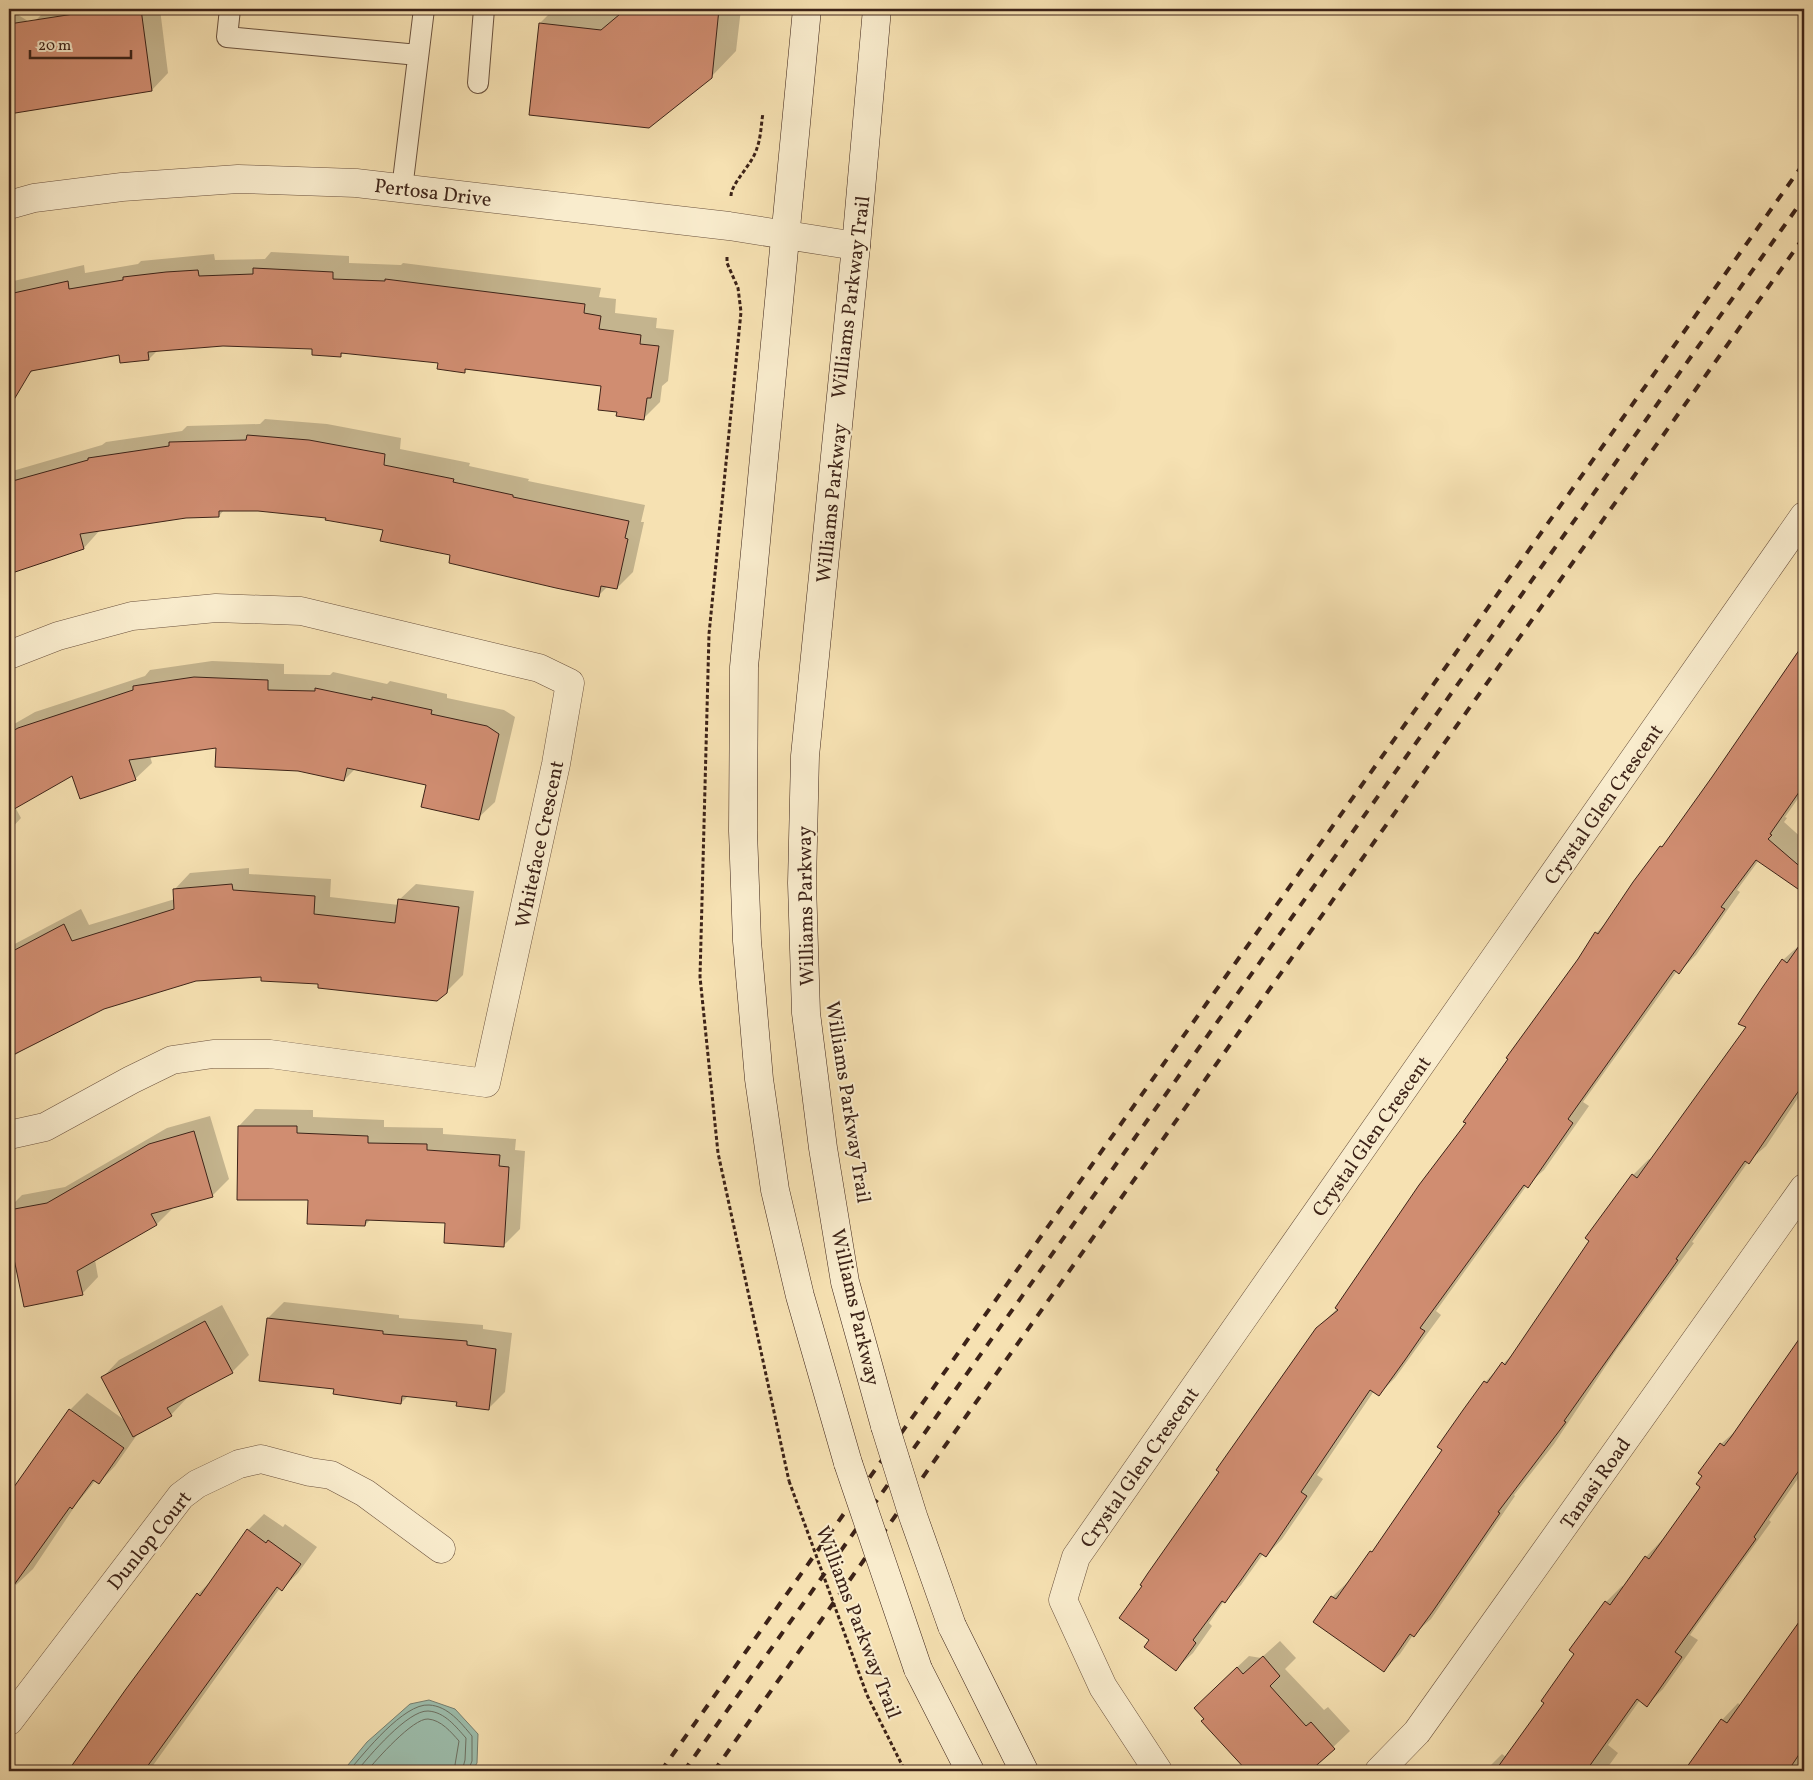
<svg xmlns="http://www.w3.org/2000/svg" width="1813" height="1780" viewBox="0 0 1813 1780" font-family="Vollkorn,serif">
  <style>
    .water { fill: #9dbead; stroke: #778071 }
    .shadow { fill: #0003 }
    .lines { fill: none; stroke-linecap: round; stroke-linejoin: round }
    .shore { stroke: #6d7062; stroke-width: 1 }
    .building { fill: #d08d71; stroke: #3d2318 }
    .service-casing { stroke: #6b523e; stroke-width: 22 }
    .minor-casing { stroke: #6b523e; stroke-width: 29 }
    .tertiary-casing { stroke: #6b523e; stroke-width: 29 }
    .secondary-casing { stroke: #3d2318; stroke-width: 29 }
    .path { stroke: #3d2318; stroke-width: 3; stroke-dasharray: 4 2.5; stroke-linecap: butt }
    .service { stroke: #f9eccd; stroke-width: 20 }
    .minor { stroke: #f9eccd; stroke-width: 28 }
    .tertiary { stroke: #f9eccd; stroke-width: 28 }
    .secondary { stroke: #f9eccd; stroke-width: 28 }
    .rail { stroke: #3d2318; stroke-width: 4; stroke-dasharray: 9 9; stroke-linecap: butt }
    .secondary-bridge-casing { stroke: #3d2318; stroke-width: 29; stroke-linecap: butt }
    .path-bridge { stroke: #3d2318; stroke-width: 3; stroke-dasharray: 4 2.5; stroke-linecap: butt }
    .secondary-bridge { stroke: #f9eccd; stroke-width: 28 }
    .labels { text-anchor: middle; stroke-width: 4; stroke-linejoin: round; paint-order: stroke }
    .street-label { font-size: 20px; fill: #3d2318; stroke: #f9eccd }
  </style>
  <rect width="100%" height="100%" fill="#f6e1b2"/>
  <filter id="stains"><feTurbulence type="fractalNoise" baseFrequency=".004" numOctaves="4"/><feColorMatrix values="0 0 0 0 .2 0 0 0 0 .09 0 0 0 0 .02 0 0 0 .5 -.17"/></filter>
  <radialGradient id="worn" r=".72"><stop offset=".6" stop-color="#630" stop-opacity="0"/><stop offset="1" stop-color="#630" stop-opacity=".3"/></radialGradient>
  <path class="water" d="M 429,1700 L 455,1709 L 478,1734 L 477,1763 L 472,1771 L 343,1771 L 367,1742 L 410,1704 Z"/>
  <path class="shadow" d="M 47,9 L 160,9 L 168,73 L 152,90 L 9,113 L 9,14 L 15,13 L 36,26 L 35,21 Z
    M 554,9 L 741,9 L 736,51 L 711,77 L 540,23 Z
    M 271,252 L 349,256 L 349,263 L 401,265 L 403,263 L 601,288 L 599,297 L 616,299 L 615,313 L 657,318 L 656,328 L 674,330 L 668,381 L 662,386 L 660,402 L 644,418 L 618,411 L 602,385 L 468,368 L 464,372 L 439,362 L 344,352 L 340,356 L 313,348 L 223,345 L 158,350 L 149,359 L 120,353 L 34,370 L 26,377 L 9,376 L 9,282 L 84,265 L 85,273 L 138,264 L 141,261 L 214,254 L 215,260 L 265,259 Z
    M 265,419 L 327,424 L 401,438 L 400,449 L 470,463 L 469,466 L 529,479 L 528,481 L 645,505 L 641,522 L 644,522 L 633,572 L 617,588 L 608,586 L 599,595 L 452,554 L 384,529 L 327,517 L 258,510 L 224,510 L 219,516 L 186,516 L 100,530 L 84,548 L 9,573 L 9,472 L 102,445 L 106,442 L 182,431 L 187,426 L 260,424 Z
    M 1804,645 L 1804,790 L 1785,817 L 1787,818 L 1784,822 L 1804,840 L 1804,882 L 1798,888 L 1759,860 L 1737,890 L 1740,892 L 1696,955 L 1679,972 L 1677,971 L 1583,1102 L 1589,1106 L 1544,1170 L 1527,1185 L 1436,1311 L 1441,1315 L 1421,1342 L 1395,1378 L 1379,1394 L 1374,1391 L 1317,1475 L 1323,1479 L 1282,1539 L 1266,1556 L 1263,1554 L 1241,1585 L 1224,1601 L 1209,1623 L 1212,1626 L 1193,1653 L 1176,1669 L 1151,1640 L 1221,1472 L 1317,1328 L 1338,1308 L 1468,1123 L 1596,933 L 1608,921 L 1661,847 L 1671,837 Z
    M 212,661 L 284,664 L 284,674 L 330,675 L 333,672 L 387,684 L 390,681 L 447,694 L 447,698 L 504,710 L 515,717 L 495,802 L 478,818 L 427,784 L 356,768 L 344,780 L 218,746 L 150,756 L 152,763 L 135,779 L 73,774 L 15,807 L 21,818 L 9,831 L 9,727 L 35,712 L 145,676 L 150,670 Z
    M 249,868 L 249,874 L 331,879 L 330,897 L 399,905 L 399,900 L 416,884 L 474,891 L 463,975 L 446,992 L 320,983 L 263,975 L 196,980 L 103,1008 L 37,1041 L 9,1059 L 9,947 L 81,909 L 89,925 L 175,899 L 174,890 L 190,873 Z
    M 1804,941 L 1804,1089 L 1766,1146 L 1748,1162 L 1692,1242 L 1694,1243 L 1617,1349 L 1554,1444 L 1514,1495 L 1515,1496 L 1431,1619 L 1413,1635 L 1400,1654 L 1384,1670 L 1332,1597 L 1349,1581 L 1350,1582 L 1379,1544 L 1444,1450 L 1485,1382 L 1520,1347 L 1633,1175 L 1649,1159 L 1651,1160 L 1748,1026 L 1783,960 Z
    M 255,1109 L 313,1110 L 313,1117 L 384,1120 L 384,1127 L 443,1128 L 443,1134 L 516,1139 L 515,1150 L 525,1151 L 520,1229 L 503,1246 L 447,1222 L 371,1219 L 365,1225 L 309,1199 L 239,1126 Z
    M 210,1116 L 229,1179 L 212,1196 L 173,1208 L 157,1224 L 95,1260 L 98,1277 L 82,1294 L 25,1306 L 9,1229 L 9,1208 L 22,1195 L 65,1187 L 167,1128 Z
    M 284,1302 L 399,1315 L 399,1318 L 483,1325 L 483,1329 L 512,1333 L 505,1392 L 489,1408 L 458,1401 L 408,1396 L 401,1403 L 335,1388 L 268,1318 Z
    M 222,1305 L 249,1355 L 232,1372 L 186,1396 L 187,1398 L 171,1415 L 139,1432 L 115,1466 L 99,1483 L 96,1480 L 77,1503 L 33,1569 L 16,1585 L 9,1580 L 9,1496 L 70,1410 L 87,1393 L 127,1422 L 103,1377 L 119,1360 Z
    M 1804,1335 L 1804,1470 L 1769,1520 L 1771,1522 L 1690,1635 L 1698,1640 L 1663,1689 L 1647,1705 L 1640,1700 L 1608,1745 L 1618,1753 L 1605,1771 L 1485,1771 L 1502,1754 L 1506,1757 L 1545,1703 L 1606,1602 L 1622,1586 L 1624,1587 L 1646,1557 L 1662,1540 L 1664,1541 L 1700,1490 L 1721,1444 L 1739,1428 Z
    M 264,1514 L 283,1527 L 285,1524 L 317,1547 L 298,1573 L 282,1589 L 280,1588 L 149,1771 L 69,1771 L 198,1594 L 213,1579 L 248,1530 Z
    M 1804,1617 L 1804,1756 L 1794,1771 L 1690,1771 L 1722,1720 L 1738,1703 L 1741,1706 Z
    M 1280,1641 L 1296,1658 L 1285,1669 L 1324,1710 L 1328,1707 L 1350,1731 L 1308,1771 L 1248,1771 L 1203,1721 L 1205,1718 L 1212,1691 L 1249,1656 L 1261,1658 Z"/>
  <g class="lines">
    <path class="shore" d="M 349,1771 C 364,1753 404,1703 429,1705 C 448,1706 461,1723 472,1736 L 472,1761 L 468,1771
      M 357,1771 C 369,1756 408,1710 428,1711 C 445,1712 456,1727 466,1738 L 465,1760 L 462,1771
      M 367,1771 C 376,1760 413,1718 428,1719 C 441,1720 451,1732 459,1741 L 454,1771"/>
  </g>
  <path class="building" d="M 106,9 L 141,9 L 152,91 L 9,114 L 9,24 Z
    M 626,9 L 719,9 L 712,78 L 649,128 L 529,115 L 539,23 L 601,30 Z
    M 253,268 L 333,272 L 333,279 L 385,281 L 385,279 L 585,304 L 584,313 L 601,316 L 599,329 L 641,335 L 640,344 L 659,346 L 651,398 L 647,398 L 644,420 L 616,416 L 617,412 L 598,410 L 601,386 L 465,369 L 465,373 L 437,369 L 438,363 L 341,353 L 341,357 L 312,355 L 312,349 L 223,346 L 148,352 L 149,360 L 120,363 L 119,355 L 31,371 L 9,408 L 9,294 L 68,281 L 69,289 L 123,280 L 123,277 L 166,272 L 198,270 L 199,276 L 253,274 Z
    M 247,435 L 309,440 L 385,454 L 384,465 L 454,479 L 453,482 L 513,495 L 513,497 L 629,521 L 625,538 L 628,539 L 617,589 L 601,586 L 599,597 L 556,588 L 449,563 L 450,555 L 380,541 L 383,530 L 325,520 L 326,518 L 258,511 L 219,511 L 219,517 L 186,518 L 80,534 L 84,549 L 9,574 L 9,482 L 88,460 L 88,458 L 169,446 L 169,442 L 246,440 Z
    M 1804,643 L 1804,785 L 1770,834 L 1772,835 L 1768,839 L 1804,870 L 1804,882 L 1798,889 L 1756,860 L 1721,907 L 1725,909 L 1679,974 L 1674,970 L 1568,1119 L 1573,1123 L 1528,1188 L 1524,1185 L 1420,1328 L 1425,1331 L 1405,1360 L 1379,1396 L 1370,1390 L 1301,1492 L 1307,1496 L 1266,1557 L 1260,1553 L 1225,1603 L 1222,1601 L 1193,1640 L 1196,1643 L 1176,1671 L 1144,1647 L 1149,1640 L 1119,1618 L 1142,1586 L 1140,1585 L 1148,1573 L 1219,1472 L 1216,1470 L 1316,1328 L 1338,1310 L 1335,1308 L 1419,1185 L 1466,1123 L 1463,1122 L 1508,1059 L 1506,1058 L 1578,959 L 1595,932 L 1598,934 L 1633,882 L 1660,846 L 1662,847 L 1712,777 Z
    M 194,677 L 268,680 L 268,690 L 315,691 L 315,688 L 372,700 L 372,697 L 432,710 L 431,714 L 487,726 L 499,734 L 479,820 L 421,807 L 426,785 L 347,768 L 344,781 L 298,771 L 215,767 L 216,748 L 129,760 L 136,780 L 80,799 L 72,776 L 9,812 L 9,733 L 18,728 L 133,690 L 133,686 Z
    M 232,884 L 233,890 L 315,896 L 314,914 L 395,923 L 398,899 L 459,907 L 447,993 L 437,1001 L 318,988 L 318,984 L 261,981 L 261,977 L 196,981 L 104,1009 L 9,1057 L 9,953 L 64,924 L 72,941 L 174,909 L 173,889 Z
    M 1804,939 L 1804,1083 L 1749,1164 L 1745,1161 L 1676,1259 L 1678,1260 L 1564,1421 L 1566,1422 L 1498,1512 L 1500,1513 L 1433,1611 L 1414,1637 L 1410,1634 L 1384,1672 L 1313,1622 L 1331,1596 L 1336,1599 L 1370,1551 L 1372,1552 L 1442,1450 L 1437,1447 L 1463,1410 L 1484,1381 L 1487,1383 L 1502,1362 L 1505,1365 L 1589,1241 L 1585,1238 L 1632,1174 L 1637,1178 L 1746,1027 L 1738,1024 L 1762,988 L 1782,959 L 1787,963 Z
    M 238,1126 L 297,1126 L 297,1133 L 368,1136 L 368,1143 L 427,1144 L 427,1150 L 500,1155 L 499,1166 L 509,1167 L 504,1247 L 444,1243 L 445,1223 L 366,1220 L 365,1226 L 307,1224 L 308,1200 L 237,1200 Z
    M 194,1131 L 213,1197 L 151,1214 L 157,1225 L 77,1271 L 83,1295 L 24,1307 L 9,1235 L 9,1210 L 47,1203 L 149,1144 Z
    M 267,1318 L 383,1331 L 383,1334 L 467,1341 L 467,1345 L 496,1349 L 489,1410 L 456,1406 L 457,1402 L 402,1396 L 401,1404 L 333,1394 L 334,1389 L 259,1381 Z
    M 205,1321 L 233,1373 L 167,1408 L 172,1416 L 133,1437 L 101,1377 Z
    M 1804,1332 L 1804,1463 L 1754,1537 L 1756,1539 L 1675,1652 L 1682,1657 L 1647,1707 L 1637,1699 L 1586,1771 L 1495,1771 L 1544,1703 L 1541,1701 L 1574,1654 L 1569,1650 L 1605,1601 L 1610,1605 L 1645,1556 L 1649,1559 L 1699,1489 L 1700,1487 L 1696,1484 L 1702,1476 L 1698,1473 L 1720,1443 L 1724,1446 L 1731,1437 Z
    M 69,1409 L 124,1448 L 99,1484 L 93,1480 L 72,1509 L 70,1507 L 9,1592 L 9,1494 Z
    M 247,1529 L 266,1543 L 268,1540 L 301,1564 L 282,1591 L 277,1587 L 144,1771 L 68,1771 L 126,1689 L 197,1593 L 200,1596 Z
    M 1804,1615 L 1804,1747 L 1788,1771 L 1684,1771 L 1721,1719 L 1727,1723 Z
    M 1263,1656 L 1280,1676 L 1270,1686 L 1306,1726 L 1311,1722 L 1335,1749 L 1310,1771 L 1247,1771 L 1201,1721 L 1204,1719 L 1194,1708 L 1237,1667 L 1243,1674 Z"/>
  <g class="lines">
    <defs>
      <path id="service" d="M 230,9 L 227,37 L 418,55
        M 478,83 L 484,9
        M 402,189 L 424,9"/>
      <path id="minor" d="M 9,655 L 58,636 L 132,616 L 216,608 L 301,611 L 539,668 L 570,683 L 556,764 L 486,1083 L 270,1054 L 213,1054 L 172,1060 L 131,1080 L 45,1127 L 9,1135
        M 9,1721 L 181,1496 L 197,1484 L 239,1464 L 261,1459 L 310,1472 L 331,1475 L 365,1493 L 441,1549
        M 1158,1771 L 1103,1687 L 1063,1600 L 1076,1557 L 1804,516
        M 1379,1771 L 1417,1732 L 1804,1188"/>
      <path id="tertiary" d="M 9,205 L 34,198 L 122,187 L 238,179 L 356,183 L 729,226 L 856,246"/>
      <path id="secondary" d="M 807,9 L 744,667 L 743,831 L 747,941 L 759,1079 L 775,1190 L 800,1296 L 848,1463
        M 877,9 L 856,246 L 805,756 L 802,883 L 806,1013 L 823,1148 L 845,1282 L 885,1426
        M 952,1626 L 1024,1771
        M 918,1669 L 970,1771"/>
    </defs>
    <use href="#service" class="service-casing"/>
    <use href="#minor" class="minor-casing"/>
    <use href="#tertiary" class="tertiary-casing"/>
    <use href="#secondary" class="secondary-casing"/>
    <path class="path" d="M 731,196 C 731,183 753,164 757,148 C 761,137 761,125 763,113
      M 727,257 L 727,263 L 738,288 L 741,312 L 709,634 L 700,977 L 718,1153 L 789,1481
      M 867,1695 L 905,1771"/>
    <use href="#service" class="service"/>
    <use href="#minor" class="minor"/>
    <use href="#tertiary" class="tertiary"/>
    <use href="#secondary" class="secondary"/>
    <path class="rail" d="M 661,1771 L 1804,163
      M 684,1771 L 1804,198
      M 714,1771 L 1804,237"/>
    <defs>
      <path id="secondary-bridge" d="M 885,1426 L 913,1516 L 952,1626
        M 848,1463 L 918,1669"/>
    </defs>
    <use href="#secondary-bridge" class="secondary-bridge-casing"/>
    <path class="path-bridge" d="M 789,1481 L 867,1695"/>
    <use href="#secondary-bridge" class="secondary-bridge"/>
  </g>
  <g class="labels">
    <g class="street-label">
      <text transform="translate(433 192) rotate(7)" y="7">Pertosa Drive</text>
      <text transform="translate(850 297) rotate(-83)" y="7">Williams Parkway Trail</text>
      <text transform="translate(831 503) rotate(-84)" y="7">Williams Parkway</text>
      <text transform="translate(1603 804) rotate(-55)" y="7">Crystal Glen Crescent</text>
      <text transform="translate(539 844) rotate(-78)" y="7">Whiteface Crescent</text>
      <text transform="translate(805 906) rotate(-91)" y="7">Williams Parkway</text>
      <text transform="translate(849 1102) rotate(81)" y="7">Williams Parkway Trail</text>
      <text transform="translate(1371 1136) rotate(-55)" y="7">Crystal Glen Crescent</text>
      <text transform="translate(856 1307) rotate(77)" y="7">Williams Parkway</text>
      <text transform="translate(1139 1467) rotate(-55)" y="7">Crystal Glen Crescent</text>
      <text transform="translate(1595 1483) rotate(-55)" y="7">Tanasi Road</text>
      <text transform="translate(149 1540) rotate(-51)" y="7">Dunlop Court</text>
      <text transform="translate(859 1622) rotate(69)" y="7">Williams Parkway Trail</text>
    </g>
  </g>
  <rect width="1813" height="1780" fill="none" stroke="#f6e1b2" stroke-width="30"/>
  <rect x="10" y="10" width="1793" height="1760" fill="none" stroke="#3d2318" stroke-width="2.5"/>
  <rect x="15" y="15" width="1783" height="1750" fill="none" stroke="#3d2318"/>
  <path d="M30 50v8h101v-8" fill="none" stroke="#3d2318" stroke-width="2.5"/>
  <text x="38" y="50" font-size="15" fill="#3d2318" stroke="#f9eccd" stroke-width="4" paint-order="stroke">20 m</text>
  <rect width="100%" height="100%" filter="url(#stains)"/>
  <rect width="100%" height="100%" fill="url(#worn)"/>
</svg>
